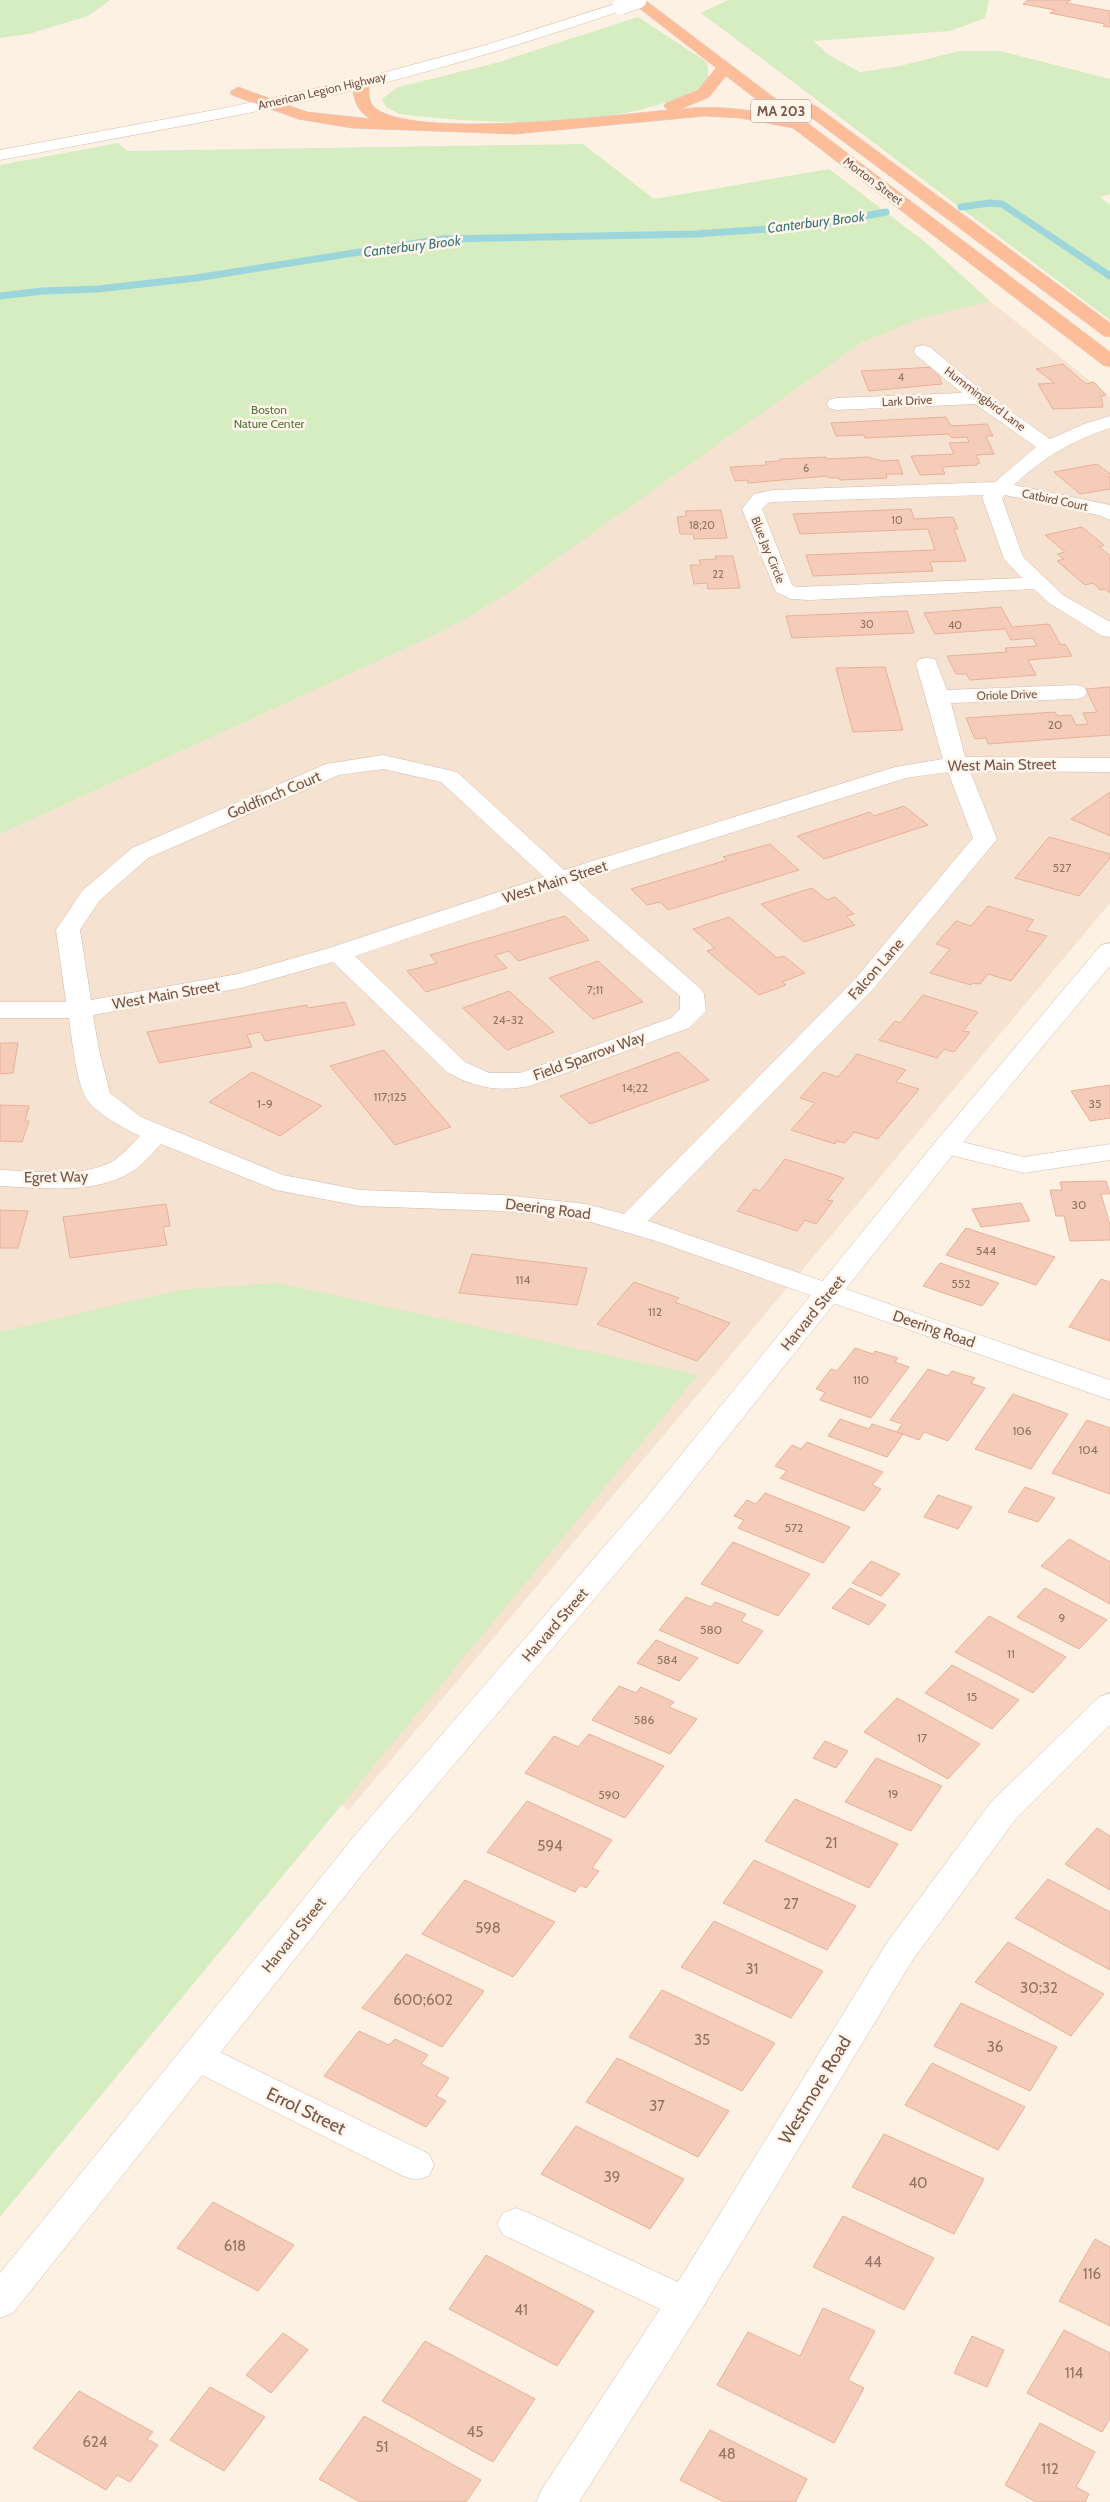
<svg xmlns="http://www.w3.org/2000/svg" width="1110" height="2502" viewBox="0 0 1110 2502" font-family="Cabin,sans-serif">
  <style>
    .residential { fill: #f5e2d1 }
    .green { fill: #d6ecc1 }
    .lines { fill: none; stroke-linecap: round; stroke-linejoin: round }
    .stream { stroke: #9cd6da; stroke-width: 7 }
    .building { fill: #f4ccb9; stroke: #e8b199 }
    .minor-casing { stroke: #d1baac; stroke-width: 1 }
    .secondary-casing { stroke: #d5b9a9; stroke-width: 1 }
    .trunk-casing { stroke: #d9cfcc; stroke-width: 1 }
    .minor { fill: #fff; fill-rule: evenodd }
    .secondary { fill: #fff; fill-rule: evenodd }
    .trunk { fill: #fdbd98; fill-rule: evenodd }
    .secondary-bridge-casing { stroke: #d5b9a9; stroke-width: 18; stroke-linecap: butt }
    .secondary-bridge { stroke: #fff; stroke-width: 17 }
    .labels { text-anchor: middle; stroke-width: 5; stroke-linejoin: round; paint-order: stroke }
    .far-number-label { font-size: 11px; fill: #967364 }
    .far-street-label { font-size: 12px; fill: #775548; stroke: #fff5eb }
    .far-park-label { font-size: 12px; fill: #52783c; stroke: #fff5eb }
    .number-label { font-size: 12px; fill: #967364 }
    .shield { fill: #fff5eb; stroke: #a08579; stroke-width: 1 }
    .shield-label { font-size: 14px; font-weight: bold; fill: #775548 }
    .far-water-label { font-size: 14px; font-style: italic; fill: #3a787d; stroke: #fff5eb }
    .street-label { font-size: 15px; fill: #775548; stroke: #fff5eb }
    .near-number-label { font-size: 15px; fill: #967364 }
    .near-street-label { font-size: 18px; fill: #775548; stroke: #fff5eb }
  </style>
  <rect width="100%" height="100%" fill="#fdf1e3"/>
  <path class="residential" d="M 990,301 L 1110,397 L 1110,903 L 349,1810 L 48,1607 L 0,1569 L 0,834 L 422,641 L 473,615 L 517,587 L 861,343 L 922,318 Z"/>
  <path class="green" d="M 0,0 L 110,0 L 88,16 L 29,34 L 0,38 Z
    M 728,0 L 989,0 L 985,18 L 950,31 L 813,41 L 829,55 L 860,72 L 900,66 L 959,51 L 1000,51 L 1110,79 L 1110,194 L 1100,197 L 1110,205 L 1110,320 L 701,13 Z
    M 638,17 L 708,63 L 708,83 C 628,132 489,125 399,114 L 386,107 L 382,99 L 398,87 L 496,63 Z
    M 118,143 L 127,151 L 583,144 L 654,199 L 829,169 L 925,242 L 990,301 L 922,318 L 861,343 L 517,587 L 473,615 L 422,641 L 0,834 L 0,165 Z
    M 278,1283 L 698,1375 L 0,2217 L 0,1332 L 179,1290 Z"/>
  <g class="lines">
    <path class="stream" d="M 961,207 L 990,203 L 1002,204 L 1110,276
      M 0,296 L 43,291 L 98,289 L 196,278 L 442,239 L 696,234 L 812,226 L 886,212"/>
  </g>
  <path class="building" d="M 1028,0 L 1071,0 L 1066,3 L 1110,11 L 1110,27 L 1103,26 L 1105,24 L 1050,13 L 1055,10 L 1023,4 Z
    M 1063,364 L 1086,384 L 1094,382 L 1106,395 L 1101,396 L 1103,407 L 1053,409 L 1038,384 L 1055,383 L 1036,369 Z
    M 935,367 L 942,384 L 869,391 L 861,371 Z
    M 946,417 L 951,426 L 987,424 L 993,436 L 986,436 L 994,454 L 976,455 L 980,463 L 976,464 L 977,465 L 942,467 L 945,474 L 920,475 L 911,456 L 954,454 L 949,443 L 969,442 L 967,437 L 952,438 L 949,434 L 865,438 L 864,435 L 836,436 L 831,423 Z
    M 826,457 L 826,459 L 868,457 L 882,461 L 898,460 L 903,474 L 886,474 L 887,478 L 840,480 L 839,478 L 829,478 L 828,476 L 748,483 L 747,480 L 735,481 L 730,467 L 767,465 L 765,462 L 780,461 L 780,459 Z
    M 1097,464 L 1110,474 L 1110,489 L 1080,494 L 1054,472 Z
    M 911,509 L 914,519 L 953,517 L 958,529 L 954,529 L 966,561 L 930,562 L 933,571 L 813,576 L 806,555 L 935,550 L 928,529 L 800,534 L 793,514 Z
    M 721,510 L 727,538 L 694,539 L 693,534 L 680,534 L 677,517 L 687,516 L 685,511 Z
    M 1082,527 L 1104,545 L 1099,547 L 1110,556 L 1110,593 L 1105,589 L 1100,590 L 1093,583 L 1085,585 L 1057,561 L 1064,559 L 1057,554 L 1065,552 L 1045,535 Z
    M 715,556 L 733,556 L 740,588 L 708,589 L 707,583 L 694,584 L 690,565 L 701,565 L 699,560 L 716,559 Z
    M 1001,607 L 1012,627 L 1049,624 L 1061,645 L 1065,644 L 1072,656 L 1028,660 L 1036,675 L 970,680 L 966,674 L 956,674 L 947,656 L 1007,652 L 1005,648 L 1037,646 L 1033,638 L 1011,640 L 1005,629 L 935,634 L 924,613 Z
    M 907,611 L 914,633 L 792,638 L 786,616 Z
    M 885,667 L 903,730 L 853,732 L 836,668 Z
    M 1110,687 L 1110,735 L 988,744 L 986,738 L 975,739 L 966,718 L 1055,712 L 1057,716 L 1071,715 L 1076,725 L 1088,724 L 1083,713 L 1097,712 L 1086,689 Z
    M 1110,792 L 1110,836 L 1071,819 Z
    M 904,806 L 928,825 L 824,859 L 797,836 L 870,812 L 874,816 Z
    M 1049,837 L 1110,854 L 1110,858 L 1079,896 L 1015,878 Z
    M 770,844 L 799,870 L 668,910 L 660,902 L 647,905 L 631,889 L 727,860 L 723,857 Z
    M 812,888 L 827,900 L 835,897 L 854,914 L 846,916 L 855,925 L 804,942 L 761,904 Z
    M 988,906 L 1034,920 L 1026,930 L 1047,936 L 1011,981 L 988,974 L 980,984 L 972,983 L 971,985 L 930,973 L 950,949 L 936,944 L 956,921 L 971,926 Z
    M 565,916 L 589,940 L 518,961 L 509,951 L 495,955 L 507,968 L 426,992 L 407,971 L 437,963 L 430,955 Z
    M 729,917 L 777,958 L 784,956 L 805,973 L 782,982 L 786,985 L 759,995 L 707,951 L 715,948 L 693,929 Z
    M 598,961 L 643,1002 L 593,1019 L 549,978 Z
    M 509,991 L 554,1032 L 507,1050 L 463,1008 Z
    M 923,995 L 978,1012 L 963,1031 L 970,1032 L 954,1052 L 944,1049 L 937,1058 L 879,1040 L 895,1021 L 900,1023 Z
    M 345,1002 L 355,1025 L 265,1041 L 261,1032 L 247,1035 L 252,1047 L 159,1063 L 147,1032 L 307,1005 L 308,1008 Z
    M 0,1043 L 18,1043 L 13,1073 L 0,1074 Z
    M 384,1050 L 451,1127 L 395,1145 L 330,1066 Z
    M 678,1052 L 709,1080 L 590,1124 L 560,1096 Z
    M 857,1054 L 906,1070 L 896,1082 L 919,1089 L 878,1139 L 854,1132 L 845,1143 L 836,1141 L 835,1144 L 791,1130 L 815,1103 L 800,1098 L 823,1072 L 838,1077 Z
    M 252,1072 L 322,1106 L 280,1136 L 209,1102 Z
    M 1110,1085 L 1110,1118 L 1090,1121 L 1071,1091 Z
    M 0,1105 L 29,1106 L 25,1121 L 29,1121 L 22,1142 L 0,1141 Z
    M 785,1159 L 844,1178 L 827,1200 L 833,1201 L 816,1224 L 805,1220 L 797,1231 L 737,1211 L 754,1189 L 760,1191 Z
    M 1106,1181 L 1110,1194 L 1101,1194 L 1110,1225 L 1110,1240 L 1070,1241 L 1064,1216 L 1056,1216 L 1050,1190 L 1062,1190 L 1060,1182 Z
    M 1021,1203 L 1030,1221 L 981,1227 L 972,1209 Z
    M 166,1204 L 170,1226 L 163,1227 L 167,1245 L 70,1258 L 63,1217 Z
    M 0,1210 L 28,1211 L 18,1248 L 0,1248 Z
    M 966,1228 L 1055,1257 L 1036,1285 L 946,1255 Z
    M 472,1254 L 587,1268 L 577,1305 L 459,1293 Z
    M 940,1263 L 999,1283 L 982,1306 L 923,1286 Z
    M 1101,1279 L 1110,1282 L 1110,1341 L 1069,1327 Z
    M 634,1282 L 679,1298 L 675,1302 L 730,1323 L 697,1361 L 597,1324 Z
    M 855,1348 L 873,1354 L 875,1351 L 898,1358 L 895,1362 L 909,1367 L 871,1418 L 820,1400 L 825,1392 L 816,1389 L 831,1369 L 837,1371 Z
    M 928,1369 L 948,1376 L 952,1371 L 975,1378 L 971,1383 L 985,1388 L 948,1441 L 924,1432 L 919,1440 L 897,1432 L 902,1424 L 890,1420 Z
    M 1013,1394 L 1068,1414 L 1031,1469 L 975,1449 Z
    M 840,1419 L 869,1429 L 872,1424 L 903,1434 L 887,1457 L 828,1436 Z
    M 1087,1420 L 1110,1428 L 1110,1494 L 1052,1473 Z
    M 807,1442 L 883,1472 L 872,1485 L 881,1489 L 864,1511 L 780,1478 L 787,1471 L 775,1466 L 792,1445 L 801,1449 Z
    M 1025,1487 L 1055,1498 L 1038,1522 L 1008,1512 Z
    M 765,1493 L 850,1527 L 823,1563 L 738,1528 L 744,1520 L 734,1516 L 747,1500 L 756,1504 Z
    M 938,1495 L 972,1507 L 958,1529 L 924,1517 Z
    M 1069,1539 L 1110,1562 L 1110,1604 L 1041,1566 Z
    M 733,1542 L 810,1574 L 778,1616 L 701,1584 Z
    M 871,1561 L 900,1574 L 881,1596 L 852,1583 Z
    M 850,1588 L 886,1605 L 869,1625 L 832,1608 Z
    M 1045,1588 L 1107,1620 L 1079,1649 L 1017,1617 Z
    M 686,1597 L 711,1607 L 715,1602 L 746,1614 L 741,1621 L 763,1631 L 738,1664 L 659,1630 Z
    M 989,1616 L 1066,1657 L 1033,1693 L 955,1652 Z
    M 656,1640 L 698,1658 L 679,1681 L 637,1663 Z
    M 952,1665 L 1019,1700 L 992,1729 L 925,1693 Z
    M 619,1686 L 636,1693 L 641,1687 L 674,1702 L 669,1707 L 697,1719 L 670,1754 L 592,1720 Z
    M 897,1698 L 980,1744 L 948,1779 L 864,1732 Z
    M 589,1734 L 664,1766 L 625,1818 L 525,1773 L 554,1736 L 578,1747 Z
    M 825,1741 L 848,1751 L 836,1768 L 813,1758 Z
    M 876,1758 L 942,1786 L 911,1831 L 845,1802 Z
    M 795,1799 L 898,1844 L 869,1888 L 765,1841 Z
    M 527,1801 L 612,1840 L 592,1868 L 599,1871 L 586,1888 L 580,1885 L 575,1892 L 487,1852 Z
    M 1097,1828 L 1110,1836 L 1110,1890 L 1065,1864 Z
    M 754,1860 L 856,1906 L 827,1950 L 723,1903 Z
    M 1048,1879 L 1110,1912 L 1110,1970 L 1015,1918 Z
    M 465,1880 L 555,1922 L 513,1977 L 422,1934 Z
    M 714,1921 L 823,1971 L 791,2018 L 681,1967 Z
    M 1008,1942 L 1104,1994 L 1071,2036 L 975,1982 Z
    M 406,1954 L 484,1991 L 442,2047 L 362,2008 Z
    M 662,1990 L 775,2043 L 742,2091 L 629,2037 Z
    M 961,2003 L 1057,2047 L 1030,2091 L 934,2046 Z
    M 359,2031 L 389,2045 L 395,2039 L 428,2055 L 421,2064 L 449,2078 L 436,2096 L 446,2101 L 426,2127 L 324,2076 Z
    M 617,2058 L 729,2111 L 698,2157 L 586,2102 Z
    M 932,2063 L 1025,2107 L 998,2150 L 905,2105 Z
    M 576,2126 L 684,2179 L 650,2229 L 541,2174 Z
    M 884,2134 L 984,2179 L 954,2234 L 852,2187 Z
    M 213,2202 L 294,2245 L 258,2291 L 177,2248 Z
    M 843,2216 L 934,2258 L 904,2310 L 813,2267 Z
    M 1095,2239 L 1110,2247 L 1110,2326 L 1059,2301 Z
    M 486,2255 L 594,2311 L 557,2366 L 449,2309 Z
    M 823,2308 L 875,2331 L 848,2380 L 864,2388 L 834,2443 L 717,2385 L 748,2332 L 800,2356 Z
    M 1064,2330 L 1110,2353 L 1110,2418 L 1102,2432 L 1027,2393 Z
    M 283,2333 L 308,2350 L 271,2393 L 246,2375 Z
    M 972,2336 L 1004,2350 L 987,2387 L 954,2373 Z
    M 425,2341 L 535,2399 L 493,2462 L 382,2401 Z
    M 210,2387 L 265,2417 L 224,2471 L 170,2440 Z
    M 79,2391 L 153,2432 L 147,2439 L 158,2445 L 130,2482 L 117,2475 L 106,2490 L 33,2448 Z
    M 364,2416 L 481,2480 L 466,2502 L 360,2502 L 319,2479 Z
    M 1040,2423 L 1095,2452 L 1076,2487 L 1089,2494 L 1085,2502 L 1036,2502 L 1005,2485 Z
    M 710,2430 L 807,2479 L 795,2502 L 724,2502 L 680,2480 Z"/>
  <g class="lines">
    <defs>
      <path id="minor" d="M 923,345 L 930,347 L 986,394 L 1050,439 L 1084,424 L 1110,416 L 1110,428 C 1073,440 1042,458 1014,485 L 1110,505 L 1110,520 L 1098,515 L 1005,495 L 1002,498 L 1023,557 L 1063,595 L 1110,622 L 1110,637 L 1102,636 L 1049,603 L 1034,589 L 810,600 L 791,599 L 776,592 L 742,509 L 754,494 L 773,490 L 995,482 L 1036,447 L 975,404 L 836,410 L 829,408 L 827,404 L 829,400 L 836,398 L 962,393 L 916,355 L 914,351 L 916,347 ZM 984,495 L 982,497 L 1004,559 L 1022,578 L 796,587 L 792,585 L 762,509 L 768,503 L 773,502 Z
        M 927,658 L 935,659 L 947,690 L 1076,685 L 1084,687 L 1087,692 L 1084,697 L 1076,699 L 951,703 L 965,757 L 1110,758 L 1110,772 L 970,771 L 997,839 L 993,844 L 874,988 L 648,1221 L 1110,1380 L 1110,1400 L 653,1240 L 584,1220 L 503,1211 L 360,1206 L 276,1190 L 161,1144 C 152,1153 144,1164 133,1171 C 96,1195 42,1188 0,1186 L 0,1170 C 35,1171 83,1179 115,1160 C 124,1153 132,1144 140,1136 C 125,1129 95,1113 86,1098 C 76,1080 72,1039 69,1018 L 0,1018 L 0,1002 L 66,1002 L 56,930 L 82,891 L 132,848 L 326,764 L 383,755 L 457,772 L 564,870 L 895,767 L 943,759 L 916,664 L 919,659 ZM 383,769 L 441,782 L 544,877 L 329,948 L 238,974 L 91,1000 L 80,930 L 99,901 L 148,858 L 339,775 ZM 948,772 L 973,838 L 856,978 L 624,1214 L 586,1204 L 503,1195 L 360,1190 L 283,1175 L 141,1117 L 110,1093 L 99,1050 L 93,1015 L 241,988 L 333,962 L 447,1072 C 474,1088 502,1093 533,1085 L 689,1028 L 706,1011 L 704,994 L 701,989 L 577,881 L 906,778 ZM 556,888 L 680,996 L 680,1009 L 671,1018 L 520,1073 L 489,1073 L 465,1062 L 355,956 Z
        M 946,1138 L 1024,1157 L 1110,1144 L 1110,1160 L 1024,1173 L 937,1152 L 933,1146 L 937,1140 Z
        M 1110,1693 L 1110,1725 L 1015,1820 L 912,1961 L 698,2315 L 579,2502 L 536,2502 L 542,2489 L 660,2309 L 503,2235 L 497,2224 L 503,2213 L 516,2208 L 529,2213 L 678,2282 L 888,1941 L 991,1802 L 1099,1697 Z
        M 197,2041 L 429,2154 L 434,2165 L 429,2176 L 416,2180 L 403,2176 L 184,2066 L 179,2056 L 184,2046 Z"/>
      <path id="secondary" d="M 621,2 L 626,3 L 628,6 L 626,9 C 538,39 450,67 359,89 C 240,117 120,137 0,160 L 0,150 L 225,108 L 360,79 L 486,45 Z
        M 1110,943 L 1110,966 L 955,1152 L 668,1512 L 380,1852 L 13,2313 L 0,2318 L 0,2273 L 356,1834 L 646,1498 L 937,1140 L 1101,945 Z"/>
      <path id="trunk" d="M 629,0 L 645,0 L 1110,352 L 1110,367 L 1103,365 L 793,128 L 740,118 L 705,116 L 515,134 L 352,128 L 298,119 L 232,95 L 230,92 L 238,87 L 307,112 L 371,119 C 357,111 353,100 353,84 L 361,79 L 369,84 C 369,91 368,100 373,106 C 406,141 616,115 668,110 L 664,106 L 666,103 L 698,90 L 716,68 ZM 726,76 L 777,115 C 744,109 714,105 681,109 L 709,97 Z
        M 810,104 L 816,106 L 1110,323 L 1110,337 L 1104,336 L 804,112 L 802,109 Z"/>
    </defs>
    <use href="#minor" class="minor-casing"/>
    <use href="#secondary" class="secondary-casing"/>
    <use href="#trunk" class="trunk-casing"/>
    <use href="#minor" class="minor"/>
    <use href="#secondary" class="secondary"/>
    <use href="#trunk" class="trunk"/>
    <defs>
      <path id="secondary-bridge" d="M 621,6 L 638,0"/>
    </defs>
    <use href="#secondary-bridge" class="secondary-bridge-casing"/>
    <use href="#secondary-bridge" class="secondary-bridge"/>
  </g>
  <g class="labels">
    <g class="far-number-label">
      <text x="901" y="381">4</text>
      <text x="806" y="472">6</text>
      <text x="897" y="524">10</text>
      <text x="702" y="529">18;20</text>
      <text x="718" y="578">22</text>
      <text x="867" y="628">30</text>
      <text x="955" y="629">40</text>
    </g>
    <g class="far-street-label">
      <text transform="translate(322 91) rotate(-13)" y="4">American Legion Highway</text>
      <text transform="translate(873 181) rotate(37)" y="4">Morton Street</text>
      <text transform="translate(985 399) rotate(37)" y="4">Hummingbird Lane</text>
      <text transform="translate(907 401) rotate(-3)" y="4">Lark Drive</text>
      <text transform="translate(1055 500) rotate(12)" y="4">Catbird Court</text>
      <text transform="translate(768 550) rotate(68)" y="4">Blue Jay Circle</text>
      <text transform="translate(1007 695) rotate(-2)" y="4">Oriole Drive</text>
    </g>
    <g class="far-park-label">
      <text x="269" y="414">Boston<tspan x="269" dy="14">Nature Center</tspan></text>
    </g>
    <g class="number-label">
      <text x="1055" y="729">20</text>
      <text x="1062" y="872">527</text>
      <text x="595" y="994">7;11</text>
      <text x="508" y="1024">24-32</text>
      <text x="635" y="1092">14;22</text>
      <text x="390" y="1101">117;125</text>
      <text x="265" y="1108">1-9</text>
      <text x="1095" y="1108">35</text>
      <text x="1079" y="1209">30</text>
      <text x="986" y="1255">544</text>
      <text x="523" y="1284">114</text>
      <text x="961" y="1288">552</text>
      <text x="655" y="1316">112</text>
      <text x="861" y="1384">110</text>
      <text x="1022" y="1435">106</text>
      <text x="1088" y="1454">104</text>
      <text x="794" y="1532">572</text>
      <text x="1062" y="1622">9</text>
      <text x="711" y="1634">580</text>
      <text x="1011" y="1658">11</text>
      <text x="667" y="1664">584</text>
      <text x="972" y="1701">15</text>
      <text x="644" y="1724">586</text>
      <text x="922" y="1742">17</text>
      <text x="893" y="1798">19</text>
      <text x="609" y="1799">590</text>
    </g>
    <rect class="shield" x="751" y="99.5" width="60" height="23" rx="4"/>
    <g class="shield-label">
      <text x="781" y="116">MA 203</text>
    </g>
    <g class="far-water-label">
      <text transform="translate(816 222) rotate(-7)" y="5">Canterbury Brook</text>
      <text transform="translate(412 246) rotate(-7)" y="5">Canterbury Brook</text>
    </g>
    <g class="street-label">
      <text transform="translate(1002 765) rotate(-1)" y="5">West Main Street</text>
      <text transform="translate(274 795) rotate(-23)" y="5">Goldfinch Court</text>
      <text transform="translate(555 882) rotate(-18)" y="5">West Main Street</text>
      <text transform="translate(876 969) rotate(-49)" y="5">Falcon Lane</text>
      <text transform="translate(166 995) rotate(-10)" y="5">West Main Street</text>
      <text transform="translate(589 1056) rotate(-20)" y="5">Field Sparrow Way</text>
      <text transform="translate(56 1177) rotate(-1)" y="5">Egret Way</text>
      <text transform="translate(548 1209) rotate(7)" y="5">Deering Road</text>
      <text transform="translate(813 1313) rotate(-51)" y="5">Harvard Street</text>
      <text transform="translate(934 1329) rotate(19)" y="5">Deering Road</text>
      <text transform="translate(555 1625) rotate(-49)" y="5">Harvard Street</text>
      <text transform="translate(294 1935) rotate(-51)" y="5">Harvard Street</text>
    </g>
    <g class="near-number-label">
      <text x="831" y="1848">21</text>
      <text x="550" y="1851">594</text>
      <text x="791" y="1909">27</text>
      <text x="488" y="1933">598</text>
      <text x="752" y="1974">31</text>
      <text x="1039" y="1993">30;32</text>
      <text x="423" y="2005">600;602</text>
      <text x="702" y="2045">35</text>
      <text x="995" y="2052">36</text>
      <text x="657" y="2111">37</text>
      <text x="612" y="2182">39</text>
      <text x="918" y="2188">40</text>
      <text x="235" y="2251">618</text>
      <text x="873" y="2267">44</text>
      <text x="1092" y="2279">116</text>
      <text x="521" y="2315">41</text>
      <text x="1074" y="2378">114</text>
      <text x="475" y="2437">45</text>
      <text x="95" y="2447">624</text>
      <text x="382" y="2452">51</text>
      <text x="727" y="2459">48</text>
      <text x="1050" y="2474">112</text>
    </g>
    <g class="near-street-label">
      <text transform="translate(815 2090) rotate(-59)" y="6">Westmore Road</text>
      <text transform="translate(306 2111) rotate(26)" y="6">Errol Street</text>
    </g>
  </g>
</svg>
